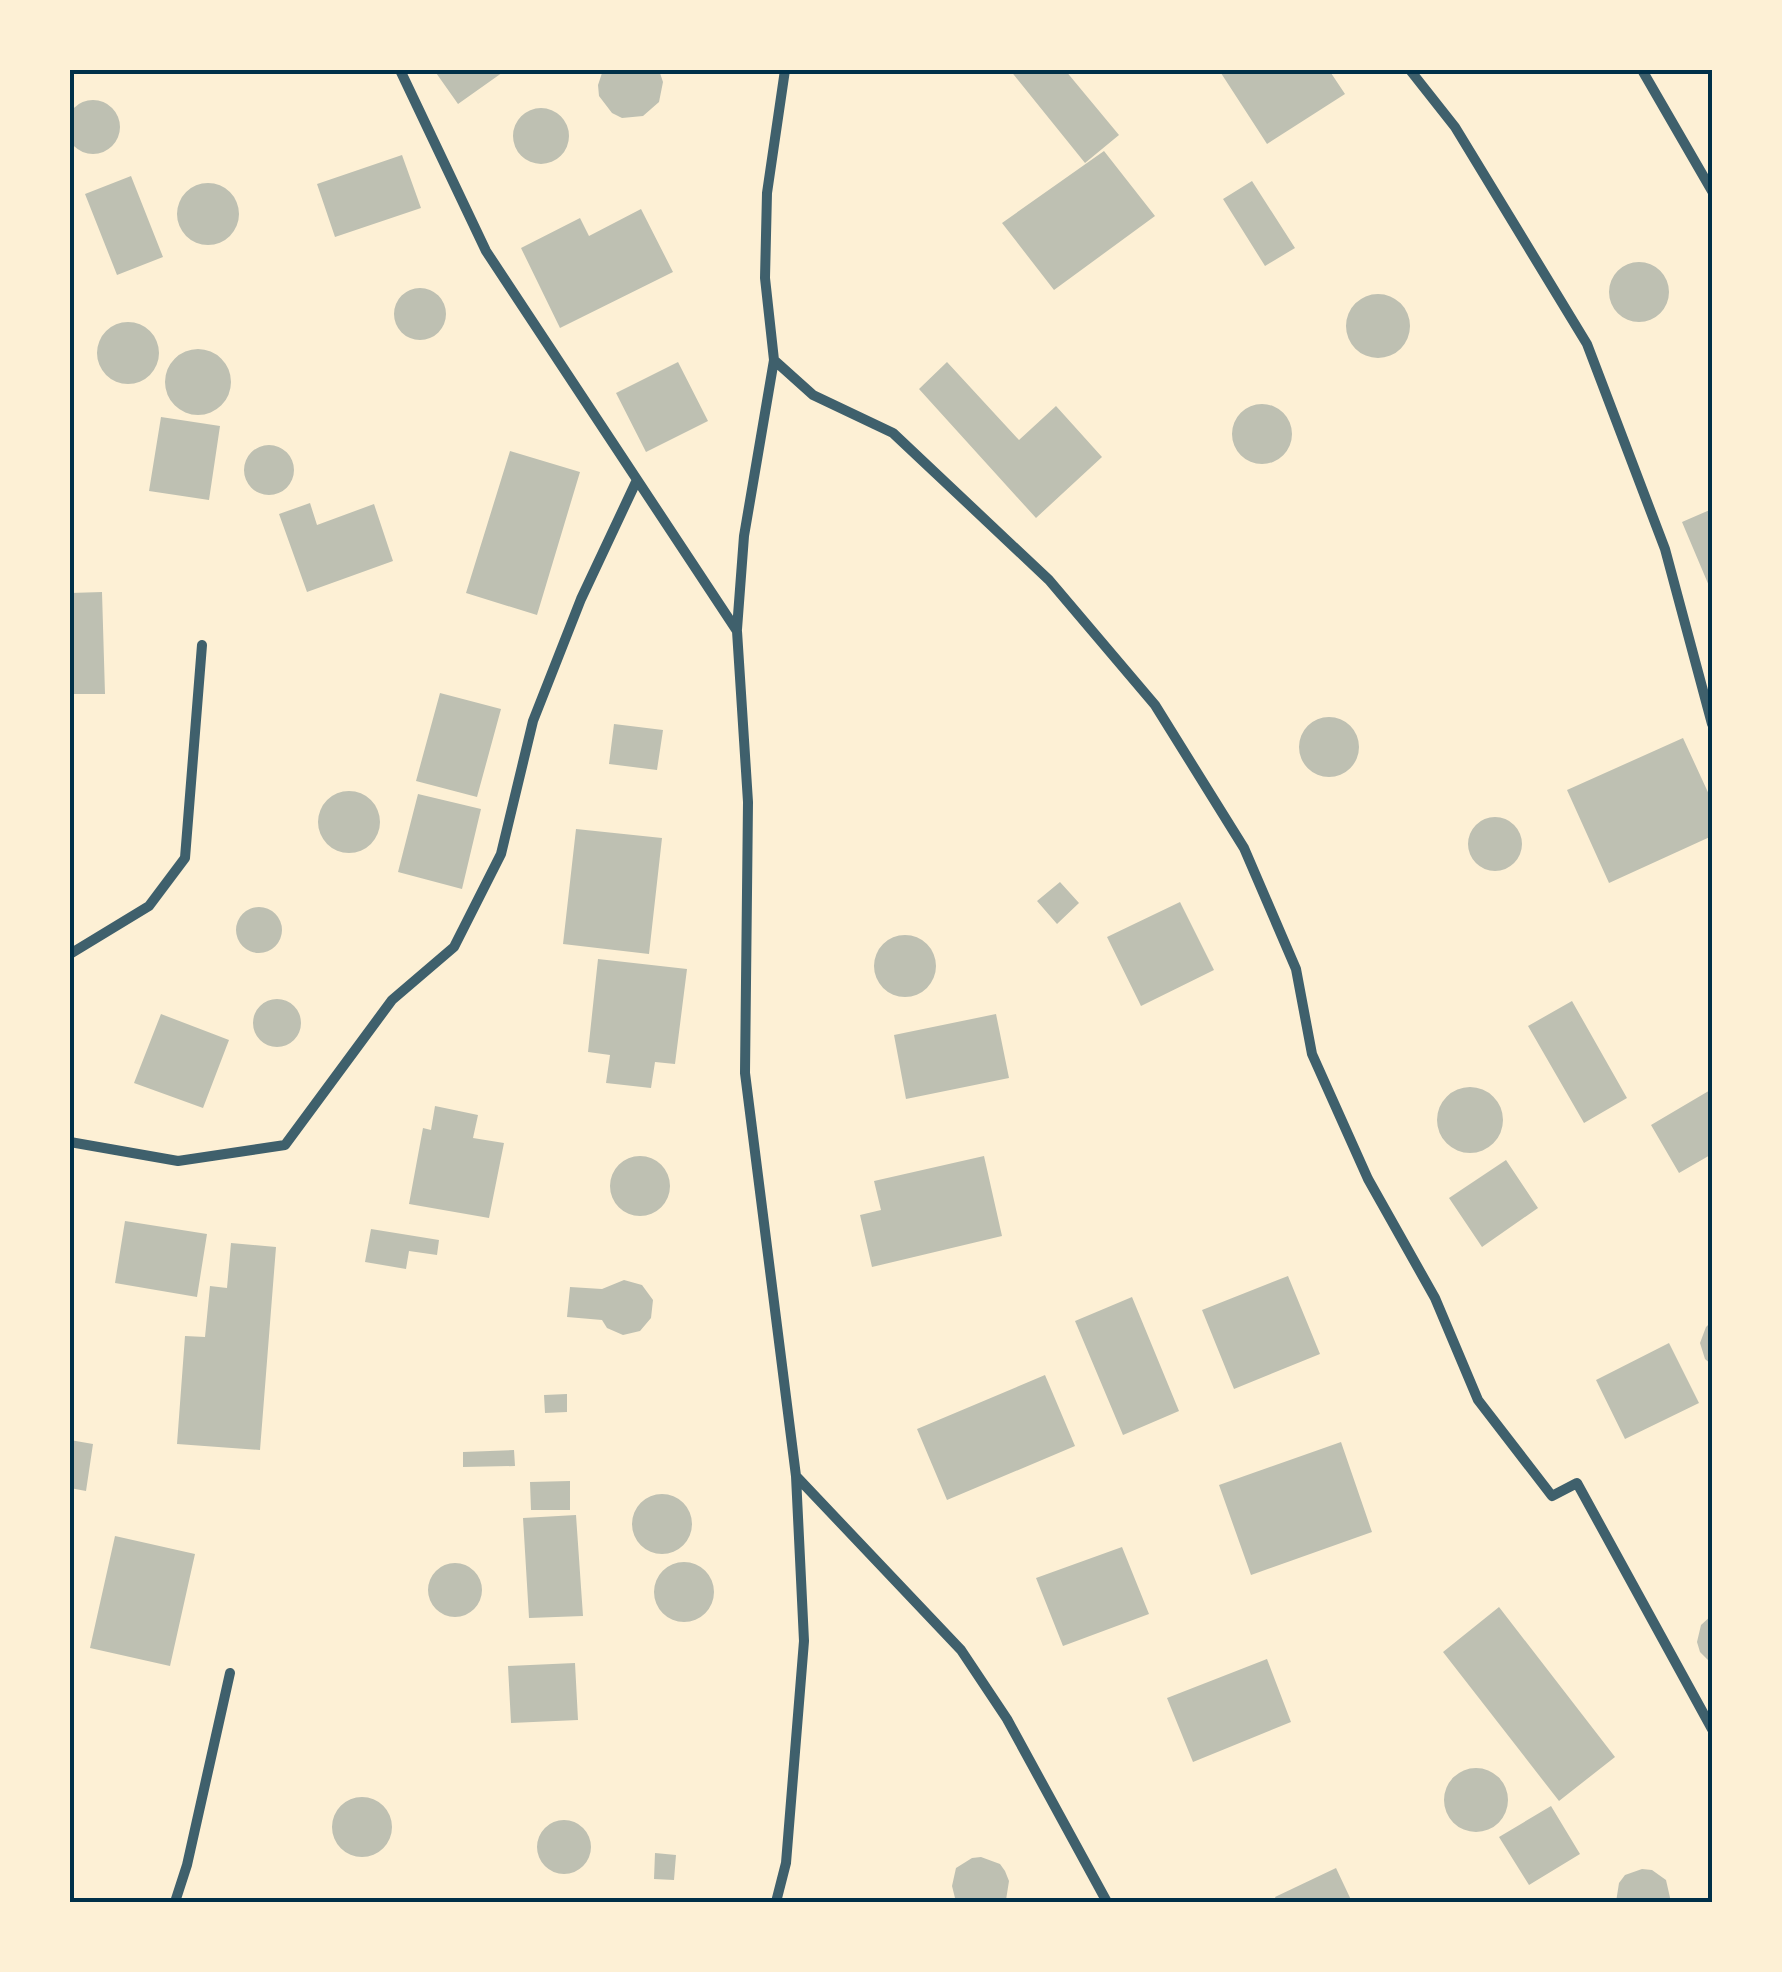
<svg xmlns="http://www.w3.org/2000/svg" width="1782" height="1972" viewBox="0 0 1782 1972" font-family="Raleway,sans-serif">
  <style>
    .building { fill: #bec0b2 }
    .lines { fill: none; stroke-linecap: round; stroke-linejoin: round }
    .minor { stroke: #3f606c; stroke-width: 10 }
    .neatline { fill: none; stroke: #003049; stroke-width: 4 }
  </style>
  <rect width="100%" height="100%" fill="#fdf0d5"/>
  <path class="building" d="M 434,70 L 506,70 L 458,104 Z
    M 603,70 L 659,70 L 663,82 L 659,102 L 643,116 L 622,118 L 612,113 L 599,96 L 598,85 Z
    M 1010,70 L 1065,70 L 1119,135 L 1085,163 Z
    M 1219,70 L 1329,70 L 1345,94 L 1267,144 Z
    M66 127a27 27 0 1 1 54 0a27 27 0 1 1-54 0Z
    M513 136a28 28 0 1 1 56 0a28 28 0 1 1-56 0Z
    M 1104,151 L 1155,216 L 1054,290 L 1002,223 Z
    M 402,155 L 421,208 L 335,237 L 317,184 Z
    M 131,176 L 163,257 L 117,275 L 85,194 Z
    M 1252,181 L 1295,248 L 1265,266 L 1223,199 Z
    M177 214a31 31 0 1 1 62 0a31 31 0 1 1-62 0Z
    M 641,209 L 673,272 L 560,328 L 521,248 L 580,218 L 589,236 Z
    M1609 292a30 30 0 1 1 60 0a30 30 0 1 1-60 0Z
    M394 314a26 26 0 1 1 52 0a26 26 0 1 1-52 0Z
    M1346 326a32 32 0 1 1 64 0a32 32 0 1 1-64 0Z
    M97 353a31 31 0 1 1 62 0a31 31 0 1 1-62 0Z
    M165 382a33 33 0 1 1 66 0a33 33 0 1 1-66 0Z
    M 678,362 L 708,421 L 646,452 L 616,393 Z
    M 947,362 L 1019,440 L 1056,406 L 1102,457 L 1036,518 L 919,389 Z
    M1232 434a30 30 0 1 1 60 0a30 30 0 1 1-60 0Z
    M 161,417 L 220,426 L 209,500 L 149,491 Z
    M244 470a25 25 0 1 1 50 0a25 25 0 1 1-50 0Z
    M 510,451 L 580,472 L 537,615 L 466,593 Z
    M 310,503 L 317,525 L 374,504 L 393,561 L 307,592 L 279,514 Z
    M 1712,509 L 1712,593 L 1682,522 Z
    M 102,592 L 105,694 L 70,694 L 70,593 Z
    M 440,693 L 501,709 L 477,797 L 416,781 Z
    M1299 747a30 30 0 1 1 60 0a30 30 0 1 1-60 0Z
    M 614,724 L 663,730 L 657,770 L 609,764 Z
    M 1683,738 L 1712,801 L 1712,836 L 1609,883 L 1567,790 Z
    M318 822a31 31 0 1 1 62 0a31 31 0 1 1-62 0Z
    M 418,794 L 481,809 L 462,889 L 398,872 Z
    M1468 844a27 27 0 1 1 54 0a27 27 0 1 1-54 0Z
    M 576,829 L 662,838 L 649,954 L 563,944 Z
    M 1060,882 L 1079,903 L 1057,924 L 1037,901 Z
    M 1180,902 L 1214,970 L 1141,1006 L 1107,937 Z
    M236 930a23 23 0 1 1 46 0a23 23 0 1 1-46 0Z
    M874 966a31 31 0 1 1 62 0a31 31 0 1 1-62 0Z
    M 598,959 L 687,969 L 675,1064 L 655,1062 L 651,1088 L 606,1083 L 610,1055 L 588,1052 Z
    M253 1023a24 24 0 1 1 48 0a24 24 0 1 1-48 0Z
    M 1572,1001 L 1627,1098 L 1584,1123 L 1528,1026 Z
    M 161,1014 L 229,1040 L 203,1108 L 134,1083 Z
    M 996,1014 L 1009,1078 L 906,1099 L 894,1035 Z
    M1437 1120a33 33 0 1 1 66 0a33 33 0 1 1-66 0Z
    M 1712,1089 L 1712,1154 L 1679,1173 L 1651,1125 Z
    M 435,1106 L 478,1115 L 473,1138 L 504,1143 L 489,1218 L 409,1204 L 423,1128 L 431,1130 Z
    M610 1186a30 30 0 1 1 60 0a30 30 0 1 1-60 0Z
    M 984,1156 L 1002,1236 L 872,1267 L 860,1215 L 881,1210 L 874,1181 Z
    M 1506,1160 L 1538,1208 L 1482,1247 L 1449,1198 Z
    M 125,1221 L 207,1234 L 197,1297 L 115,1283 Z
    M 371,1229 L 439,1240 L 437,1255 L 409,1251 L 406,1269 L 365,1262 Z
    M 231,1243 L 276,1247 L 260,1450 L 177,1444 L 185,1336 L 205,1337 L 210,1286 L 227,1288 Z
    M 1288,1276 L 1320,1354 L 1234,1389 L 1202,1310 Z
    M 624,1280 L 642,1285 L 653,1300 L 651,1318 L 640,1331 L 623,1335 L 607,1328 L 602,1320 L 567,1317 L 570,1287 L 602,1289 Z
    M 1132,1297 L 1179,1411 L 1123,1435 L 1075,1321 Z
    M 1712,1321 L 1712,1365 L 1705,1359 L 1700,1343 L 1706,1327 Z
    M 1669,1343 L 1699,1403 L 1625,1439 L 1596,1380 Z
    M 1045,1375 L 1075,1446 L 947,1500 L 917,1429 Z
    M 567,1394 L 567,1412 L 545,1413 L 544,1395 Z
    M 70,1440 L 93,1444 L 86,1491 L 70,1488 Z
    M 1341,1442 L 1372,1532 L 1251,1575 L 1219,1485 Z
    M 514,1450 L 515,1466 L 463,1467 L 463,1452 Z
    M 570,1481 L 570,1510 L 531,1510 L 530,1482 Z
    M632 1524a30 30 0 1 1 60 0a30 30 0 1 1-60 0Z
    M 576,1515 L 583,1616 L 529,1618 L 523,1518 Z
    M 115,1536 L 195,1554 L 170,1666 L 90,1648 Z
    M 1122,1547 L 1149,1614 L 1063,1646 L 1036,1578 Z
    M654 1592a30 30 0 1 1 60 0a30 30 0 1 1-60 0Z
    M428 1590a27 27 0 1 1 54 0a27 27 0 1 1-54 0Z
    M 1499,1607 L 1615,1757 L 1559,1801 L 1443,1652 Z
    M 1712,1615 L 1712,1664 L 1700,1652 L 1697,1642 L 1701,1625 Z
    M 1267,1659 L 1291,1722 L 1193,1762 L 1167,1698 Z
    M 575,1663 L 578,1720 L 511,1723 L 508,1666 Z
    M1444 1800a32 32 0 1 1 64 0a32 32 0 1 1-64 0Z
    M332 1827a30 30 0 1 1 60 0a30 30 0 1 1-60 0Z
    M 1551,1806 L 1580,1854 L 1529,1885 L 1499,1837 Z
    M537 1847a27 27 0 1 1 54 0a27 27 0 1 1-54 0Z
    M 655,1853 L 676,1855 L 674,1880 L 654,1879 Z
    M 981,1857 L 1000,1864 L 1005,1871 L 1009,1881 L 1006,1900 L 956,1902 L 952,1886 L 956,1868 L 972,1858 Z
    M 1336,1868 L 1352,1902 L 1277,1902 L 1275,1897 Z
    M 1642,1869 L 1652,1870 L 1666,1880 L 1671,1902 L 1616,1902 L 1619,1883 L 1625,1875 Z"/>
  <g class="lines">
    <path class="minor" d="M 400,70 L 486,251 L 737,631 L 748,802 L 745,1073 L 796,1476 L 804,1641 L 786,1863 L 776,1902
      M 1410,70 L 1455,127 L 1587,344 L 1665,549 L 1712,724
      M 1642,70 L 1712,191
      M 774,360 L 813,395 L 893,433 L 1049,580 L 1155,705 L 1244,848 L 1296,969 L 1312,1054 L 1368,1179 L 1435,1298 L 1478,1400 L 1552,1496 L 1577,1483 L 1712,1729
      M 737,629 L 744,536 L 774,360 L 765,278 L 767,193 L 785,70
      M 70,954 L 149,906 L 185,858 L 202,645
      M 70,1142 L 178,1161 L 285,1145 L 392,1000 L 454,947 L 501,854 L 533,721 L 581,599 L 636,482
      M 796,1476 L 961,1650 L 1007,1719 L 1107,1902
      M 175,1902 L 187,1865 L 230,1673"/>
  </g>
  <rect width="1782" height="1972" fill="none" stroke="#fdf0d5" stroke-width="145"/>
  <rect x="72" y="72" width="1638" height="1828" class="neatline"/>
</svg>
